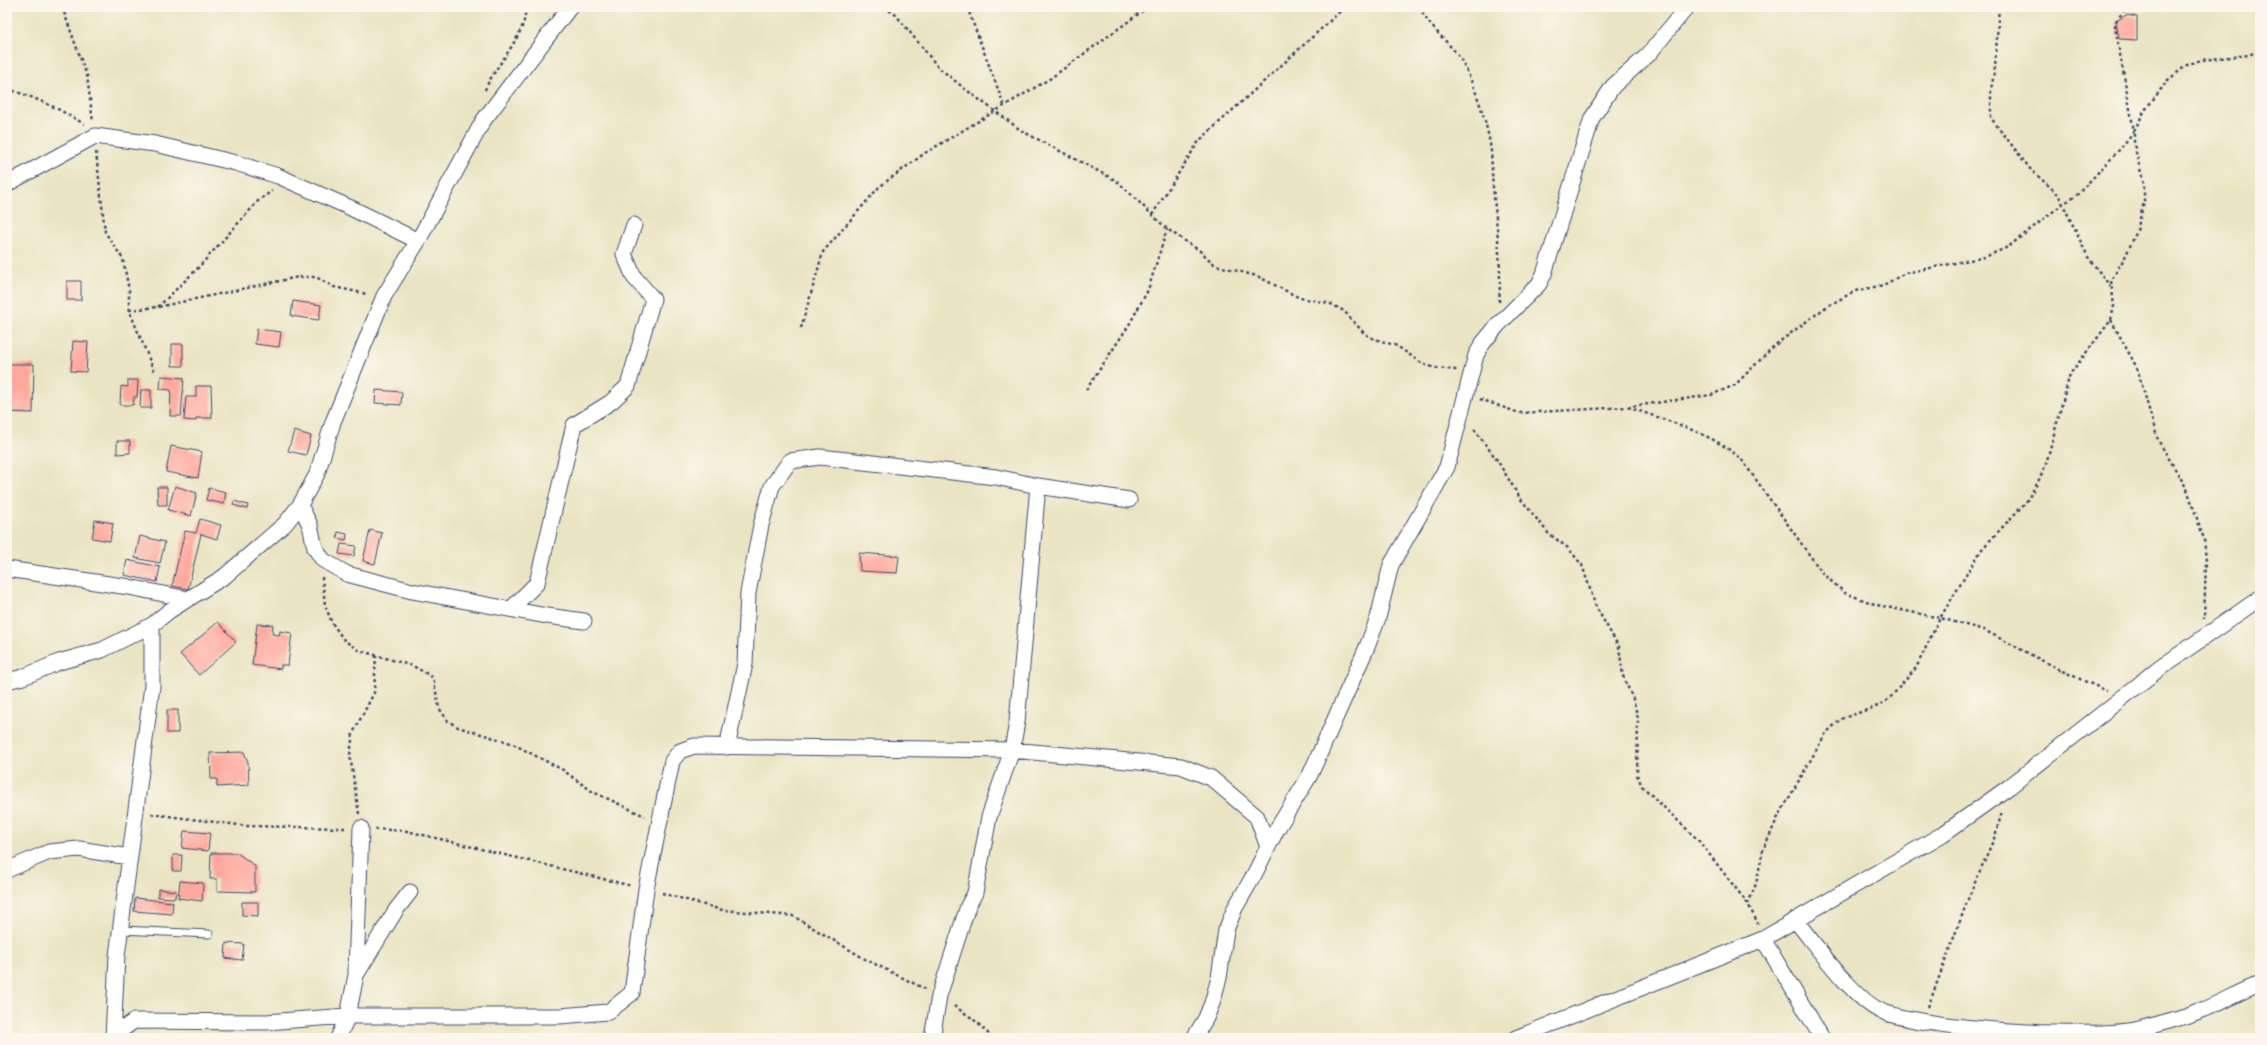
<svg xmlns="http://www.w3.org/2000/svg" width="2267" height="1045" viewBox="0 0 2267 1045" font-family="'Libre Caslon Text',serif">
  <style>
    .building { fill: #ffa99d }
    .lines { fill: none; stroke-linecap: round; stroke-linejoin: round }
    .lane-casing { stroke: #3a4a6d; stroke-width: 9 }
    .street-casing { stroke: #3a4a6d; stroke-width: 17 }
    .path { stroke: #3a4a6d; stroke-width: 2.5; stroke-dasharray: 3 3; stroke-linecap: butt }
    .lane { stroke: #fff; stroke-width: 7 }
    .street { stroke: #fff; stroke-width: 15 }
  </style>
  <rect width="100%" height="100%" fill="#fbf7ec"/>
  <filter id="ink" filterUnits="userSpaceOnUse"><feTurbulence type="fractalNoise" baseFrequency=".025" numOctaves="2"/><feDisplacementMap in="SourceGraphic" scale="8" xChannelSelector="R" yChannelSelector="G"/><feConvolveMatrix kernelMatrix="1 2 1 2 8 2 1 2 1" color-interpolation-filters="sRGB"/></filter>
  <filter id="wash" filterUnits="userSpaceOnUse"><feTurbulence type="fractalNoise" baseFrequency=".012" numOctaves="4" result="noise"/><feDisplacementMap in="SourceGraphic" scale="16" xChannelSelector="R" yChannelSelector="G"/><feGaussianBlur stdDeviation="0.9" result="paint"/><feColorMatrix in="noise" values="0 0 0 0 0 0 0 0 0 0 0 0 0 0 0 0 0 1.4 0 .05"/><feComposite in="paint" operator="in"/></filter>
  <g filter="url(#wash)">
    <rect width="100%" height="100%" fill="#ebe4c3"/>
    <g id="blocks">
      <path class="building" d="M 2126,15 L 2137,17 L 2137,40 L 2119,39 L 2116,21 Z
        M 67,281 L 81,281 L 81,300 L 67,300 Z
        M 293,301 L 321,305 L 319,320 L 291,316 Z
        M 257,329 L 281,332 L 279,347 L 255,344 Z
        M 73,341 L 88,342 L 86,372 L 71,371 Z
        M 172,344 L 183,344 L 183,366 L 172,366 Z
        M 7,364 L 34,364 L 33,413 L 7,412 Z
        M 161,376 L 184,378 L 181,416 L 170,416 L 171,390 L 160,389 Z
        M 128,380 L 138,380 L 137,397 L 134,397 L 133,405 L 120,405 L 121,386 L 128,387 Z
        M 196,386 L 211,386 L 212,418 L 196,418 L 196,421 L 184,420 L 186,397 L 196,397 Z
        M 141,390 L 151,390 L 151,408 L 140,408 Z
        M 376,390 L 402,392 L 401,405 L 375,403 Z
        M 294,431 L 311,436 L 306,455 L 288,451 Z
        M 117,441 L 130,441 L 130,453 L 117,454 Z
        M 171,446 L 202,452 L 198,478 L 166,472 Z
        M 175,486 L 197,493 L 191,516 L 168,510 Z
        M 157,487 L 167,487 L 167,505 L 158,505 Z
        M 209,488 L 226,492 L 224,504 L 206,500 Z
        M 234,501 L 248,505 L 247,509 L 233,505 Z
        M 200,519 L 221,525 L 217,539 L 201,534 L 188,589 L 172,586 L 185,531 L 196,533 Z
        M 95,520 L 113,523 L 110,541 L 92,538 Z
        M 370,530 L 382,533 L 375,564 L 363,561 Z
        M 338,532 L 347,534 L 346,540 L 337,538 Z
        M 140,536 L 165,542 L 160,563 L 135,558 Z
        M 341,544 L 356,546 L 354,556 L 339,554 Z
        M 859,553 L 899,556 L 897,573 L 860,571 Z
        M 127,560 L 160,567 L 157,582 L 124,575 Z
        M 218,622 L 236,642 L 199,675 L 180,654 Z
        M 257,624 L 273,625 L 272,634 L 279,635 L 280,631 L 292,633 L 288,665 L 281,665 L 281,669 L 252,665 Z
        M 167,710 L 178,710 L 178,733 L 167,733 Z
        M 244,752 L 248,762 L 249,785 L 217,787 L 217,779 L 211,779 L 210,753 Z
        M 184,831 L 210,833 L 208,851 L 182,848 Z
        M 211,853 L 237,853 L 255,866 L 255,892 L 217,891 L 217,879 L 210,879 Z
        M 173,855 L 182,855 L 181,871 L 173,871 Z
        M 180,881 L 203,883 L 202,901 L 178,898 Z
        M 158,889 L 176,891 L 175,898 L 158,897 Z
        M 135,898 L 173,902 L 172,914 L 134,911 Z
        M 242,902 L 258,902 L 258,916 L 242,915 Z
        M 226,943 L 244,944 L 242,960 L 225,958 Z"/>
    </g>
  </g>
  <g filter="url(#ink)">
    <use href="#blocks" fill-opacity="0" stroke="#3a4a6d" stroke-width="1"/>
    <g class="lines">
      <defs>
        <path id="lane" d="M 121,930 L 209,934"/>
        <path id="street" d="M 7,184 L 95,136 L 155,144 L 236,163 L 278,176 L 351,208 L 418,241
          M 300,505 L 310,525 L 315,548 L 323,560 L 347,574 L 412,591 L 547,616 L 584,621
          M 7,569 L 129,587 L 188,599
          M 511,609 L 537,583 L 574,425 L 611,402 L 628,386 L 653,299 L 634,277 L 624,254 L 634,225
          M 7,681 L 23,677 L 59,662 L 102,650 L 152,625
          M 727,747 L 745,664 L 748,593 L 761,525 L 772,486 L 790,461 L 820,457 L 996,477 L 1038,486 L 1129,500
          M 7,870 L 49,852 L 79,849 L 129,857
          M 1795,920 C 1816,945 1850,994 1877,1009 C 1913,1029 2097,1040 2138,1029 C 2160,1024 2184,1017 2205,1009 C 2224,1001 2241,991 2260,984
          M 1763,939 L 1822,1038
          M 356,972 L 361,828
          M 113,1036 L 134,1021 L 266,1022 L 348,1016 L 560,1016 L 608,1012 L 632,993 L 646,889 L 672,761 L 680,751 L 694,746 L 1012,750 L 1181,766 L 1211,778 L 1257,817 L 1268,847
          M 113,1038 L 117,956 L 152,686 L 152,625 L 169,611 L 225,576 L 285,524 L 300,505 L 317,474 L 333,422 L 384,296 L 418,241 L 483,121 L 570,7
          M 338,1038 L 348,1016 L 356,975 L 396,910 L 410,892
          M 932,1038 L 939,996 L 968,906 L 975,893 L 989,817 L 1012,750 L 1017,722 L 1038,486
          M 1194,1038 L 1206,1018 L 1212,1003 L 1219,978 L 1226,930 L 1235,908 L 1254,875 L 1277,829 L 1310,775 L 1367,647 L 1378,618 L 1391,565 L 1447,467 L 1476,355 L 1483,343 L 1497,326 L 1539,284 L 1544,274 L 1592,118 L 1613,86 L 1648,55 L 1687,7
          M 1516,1038 L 1763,939 L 1943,834 L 2009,787 L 2160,668 L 2260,598"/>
      </defs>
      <use href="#lane" class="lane-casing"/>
      <use href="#street" class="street-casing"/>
      <path class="path" d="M 62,7 L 87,76 L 93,122
        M 884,7 L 896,15 L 938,67 L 965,89 L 1022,131 L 1117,181 L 1167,229 L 1200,251 L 1215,265 L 1257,276 L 1300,298 L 1329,303 L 1344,311 L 1364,333 L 1372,338 L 1397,346 L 1423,364 L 1435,368 L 1457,370
        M 967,7 L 1004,105
        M 1420,7 C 1428,29 1454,44 1465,67 C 1476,90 1488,125 1491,151 C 1492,166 1492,181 1494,196 C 1497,232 1502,266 1499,302
        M 1999,7 L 1995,67 L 1991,90 L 1991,118 L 2031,170 L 2058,194 L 2088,257 L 2110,286
        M 7,89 C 35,97 60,109 84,124
        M 485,90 C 494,66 529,33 525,7
        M 96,152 L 105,232 L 123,259 L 129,290 L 129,310 L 154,371
        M 1152,215 L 1199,141 L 1345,7
        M 158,307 L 198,268 L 259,200 L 272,191
        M 129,310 L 158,307 L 298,277 L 316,277 L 334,287 L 367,294
        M 2111,320 L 2137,368 L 2158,440 L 2187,489 L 2204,539 L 2206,561 L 2204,619
        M 801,328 L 823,252 L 879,187 L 925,153 L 1051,78 L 1148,7
        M 1086,390 L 1129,325 L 1148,290 L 1167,229
        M 1480,399 L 1519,413 L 1627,407 L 1711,395 L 1735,385 L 1775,345 L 1826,307 L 1855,291 L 1884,285 L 1905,273 L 1985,257 L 2008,247 L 2064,203 L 2075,197 L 2121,148 L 2134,131 L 2115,27 L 2116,21 L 2127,7
        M 1628,407 C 1666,421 1712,432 1742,460 L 1823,574 L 1845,593 L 1877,605 L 1940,618 L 1984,630 L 2060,670 L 2107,691
        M 1474,429 L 1497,460 L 1520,498 L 1548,533 L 1568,548 L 1582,565 L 1596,607 L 1619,647 L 1623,676 L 1633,699 L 1638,718 L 1637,775 L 1642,786 L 1699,841 L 1748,904 L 1758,924
        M 322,577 L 325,605 L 332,623 L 344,640 L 358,650 L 413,666 L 431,676 L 434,682 L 439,708 L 448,721 L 458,727 L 511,743 L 563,770 L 593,792 L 645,816
        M 151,814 L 247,826 L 345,828
        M 359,814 L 350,755 L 353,733 L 374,693 L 376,656
        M 375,829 L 407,831 L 632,886
        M 662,893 L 722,910 L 793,916 L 865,959 L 925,989
        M 1748,904 L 1756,884 L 1763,850 L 1777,819 L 1826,733 L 1841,719 L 1878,706 L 1889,699 L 1916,668 L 1940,618 L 1982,549 L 2026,502 L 2037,484 L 2046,464 L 2070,374 L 2111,320 L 2114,306 L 2111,281 L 2126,255 L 2137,231 L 2144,202 L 2144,185 L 2134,144 L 2134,131 L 2145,110 L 2168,80 L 2187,65 L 2201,60 L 2249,55 L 2260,50
        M 954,1006 L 972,1018 L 993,1038
        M 1928,1007 L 1970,894 L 1995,836 L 2002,812"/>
      <use href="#lane" class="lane"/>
      <use href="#street" class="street"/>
    </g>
  </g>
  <rect width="2267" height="1045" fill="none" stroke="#fbf7ec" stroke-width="24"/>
</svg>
